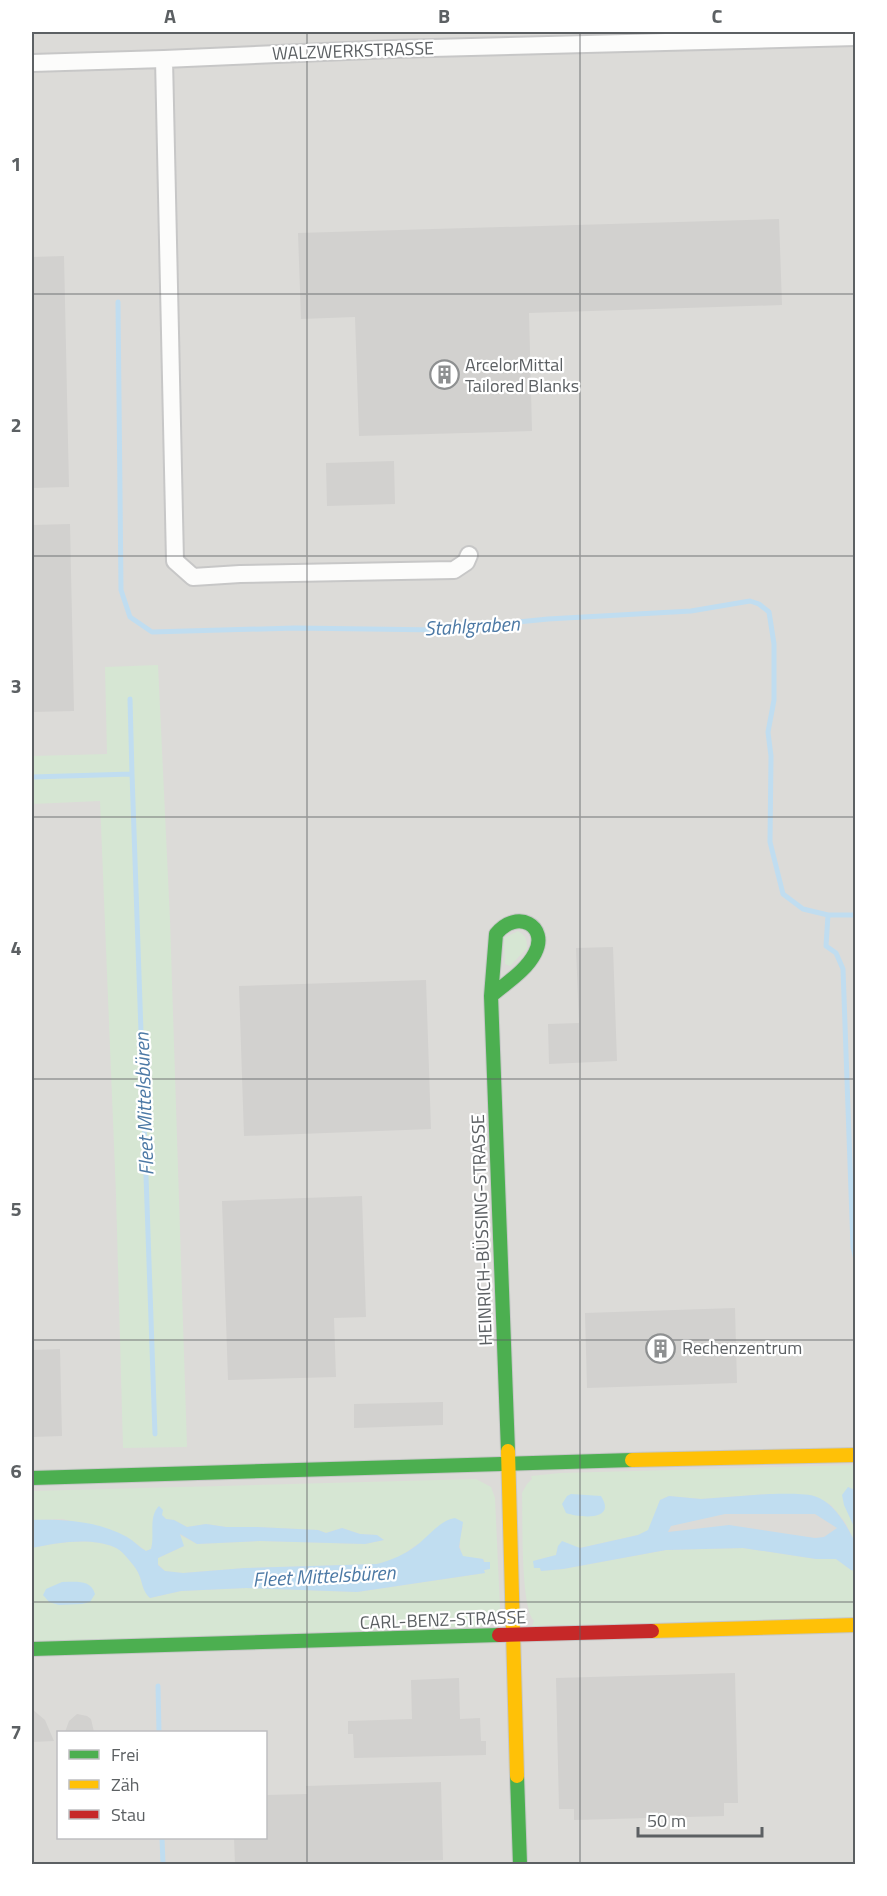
<svg xmlns="http://www.w3.org/2000/svg" width="887" height="1896" viewBox="0 0 887 1896" font-family="'Titillium Web',sans-serif">
  <style>
    .industrial { fill: #dcdbd8; fill-rule: evenodd }
    .green { fill: #d6e6d3 }
    .water { fill: #c0ddf0; fill-rule: evenodd }
    .lines { fill: none; stroke-linecap: round; stroke-linejoin: round }
    .stream { stroke: #c0ddf0; stroke-width: 5 }
    .building { fill: #d2d1cf }
    .street-casing { stroke: #c7c7c7; stroke-width: 20 }
    .fast-casing { stroke: #c6c7c7; stroke-width: 16 }
    .slow-casing { stroke: #c6c7c7; stroke-width: 16 }
    .jam-casing { stroke: #c6c7c7; stroke-width: 16 }
    .street { stroke: #fcfcfb; stroke-width: 16 }
    .fast { stroke: #4caf50; stroke-width: 14 }
    .slow { stroke: #ffc107; stroke-width: 14 }
    .jam { stroke: #c62828; stroke-width: 14 }
    .grid { fill: none; stroke: #5c6063; stroke-width: 1.5; stroke-opacity: 0.55 }
    .labels { text-anchor: middle; stroke-width: 4.5; stroke-linejoin: round; paint-order: stroke }
    .street-label { font-size: 18px; fill: #5c6063; stroke: #fff }
    .poi-label { font-size: 18px; fill: #5c6063; stroke: #fff; text-anchor: start }
    .water-label { font-size: 20px; font-style: italic; fill: #4c79a5; stroke: #fff }
    .neatline { fill: none; stroke: #5c6063; stroke-width: 2 }
    .grid-label { font-size: 20px; text-anchor: middle; font-weight: bold; fill: #5c6063 }
  </style>
  <rect width="100%" height="100%" fill="#ebeae6"/>
  <path class="industrial" d="M 32,32 L 855,32 L 855,1864 L 32,1864 ZM 58,1732 L 266,1732 L 266,1838 L 58,1838 Z"/>
  <path class="green" d="M 158,665 L 170,920 L 187,1447 L 123,1448 L 116,1195 L 100,801 L 32,804 L 32,756 L 107,754 L 105,667 Z
    M 518,931 C 526,936 527,939 527,948 L 510,966 L 505,964 L 504,938 Z
    M 855,1465 L 855,1490 L 848,1487 L 851,1520 L 855,1529 L 855,1537 L 853,1538 L 845,1522 L 831,1505 L 814,1496 L 769,1494 L 701,1499 L 669,1496 L 660,1500 L 649,1530 L 638,1535 L 580,1548 L 558,1546 L 556,1555 L 534,1561 L 534,1568 L 540,1568 L 541,1571 L 563,1569 L 666,1550 L 743,1548 L 816,1559 L 836,1559 L 851,1570 L 855,1571 L 855,1619 L 532,1626 L 534,1621 C 520,1606 523,1518 522,1493 L 527,1484 L 532,1479 L 531,1476 L 560,1473 Z
    M 476,1479 L 491,1487 L 495,1498 L 500,1608 L 496,1618 L 489,1626 L 32,1643 L 32,1548 C 57,1543 90,1537 114,1547 C 121,1549 129,1560 134,1566 C 144,1579 140,1588 150,1598 L 181,1591 L 246,1588 L 357,1592 L 485,1573 L 484,1570 L 489,1569 L 483,1559 L 463,1557 C 458,1545 459,1538 463,1526 L 418,1544 L 398,1558 L 377,1564 L 245,1568 L 183,1573 L 165,1571 L 158,1564 L 158,1558 L 184,1546 L 178,1534 L 197,1544 L 260,1541 L 365,1544 L 384,1540 L 377,1535 L 360,1534 L 342,1528 L 326,1533 L 318,1530 L 257,1527 L 226,1527 L 206,1524 L 187,1527 L 174,1520 L 166,1519 L 162,1515 L 153,1520 L 153,1540 L 151,1549 L 146,1551 L 127,1537 L 63,1519 L 32,1520 L 32,1491 Z"/>
  <path class="water" d="M 848,1487 L 855,1490 L 855,1529 L 844,1505 L 842,1495 Z
    M 571,1494 L 601,1496 C 617,1521 581,1518 566,1513 L 562,1504 L 567,1496 Z
    M 769,1494 C 782,1494 802,1493 814,1496 C 833,1502 844,1521 853,1538 L 855,1537 L 855,1571 L 851,1570 L 836,1559 L 816,1559 L 743,1548 L 666,1550 L 563,1569 L 541,1571 L 540,1568 L 534,1568 L 533,1561 L 556,1555 L 558,1546 L 562,1541 L 580,1548 L 638,1535 L 648,1530 L 660,1500 L 669,1496 L 701,1499 ZM 725,1514 L 815,1514 L 837,1528 L 824,1537 L 815,1538 L 729,1525 L 668,1532 L 671,1526 Z
    M 159,1506 L 163,1510 L 162,1515 L 166,1519 L 174,1520 L 187,1527 L 206,1524 L 226,1527 L 257,1527 L 318,1530 L 326,1533 L 342,1528 L 360,1534 L 377,1535 L 384,1540 L 365,1544 L 260,1541 L 197,1544 L 180,1534 L 184,1546 L 158,1558 L 158,1565 L 165,1571 L 183,1573 L 245,1568 L 377,1564 C 392,1560 404,1555 417,1545 C 429,1536 440,1520 455,1518 L 463,1522 L 459,1547 L 463,1556 L 483,1559 L 484,1562 L 490,1562 L 490,1569 L 484,1570 L 485,1573 L 357,1592 L 246,1588 L 181,1591 L 150,1598 C 140,1589 144,1579 134,1566 C 129,1560 121,1549 114,1547 C 89,1537 57,1543 32,1548 L 32,1520 C 63,1519 99,1521 127,1537 C 134,1541 139,1547 146,1551 L 151,1549 C 155,1535 148,1517 159,1506 Z
    M 62,1582 C 75,1582 91,1579 95,1594 L 90,1602 L 82,1604 L 59,1605 L 49,1602 L 43,1595 L 46,1589 Z"/>
  <g class="lines">
    <path class="stream" d="M 118,302 L 121,590 L 130,617 L 152,632 L 295,628 L 440,630 L 548,619 L 691,611 L 750,601 L 759,604 L 769,612 L 774,644 L 774,700 L 768,732 L 771,756 L 770,842 L 783,894 L 803,909 L 828,915 L 856,915
      M 130,699 L 132,774
      M 32,777 L 132,774 L 155,1434
      M 828,915 L 826,946 L 836,953 L 843,969 L 853,1247 L 856,1260
      M 158,1686 L 159,1732
      M 162,1838 L 163,1864"/>
  </g>
  <path class="building" d="M 779,219 L 782,305 L 529,313 L 532,431 L 359,436 L 355,317 L 301,319 L 298,233 Z
    M 64,256 L 69,487 L 32,488 L 32,257 Z
    M 394,461 L 395,504 L 327,506 L 326,463 Z
    M 70,524 L 74,711 L 32,712 L 32,525 Z
    M 613,947 L 617,1061 L 549,1064 L 548,1024 L 579,1023 L 576,948 Z
    M 426,980 L 431,1129 L 244,1136 L 239,986 Z
    M 362,1196 L 366,1317 L 334,1318 L 336,1377 L 228,1380 L 222,1201 Z
    M 735,1308 L 737,1383 L 587,1388 L 585,1313 Z
    M 60,1349 L 62,1436 L 32,1437 L 32,1350 Z
    M 443,1402 L 443,1425 L 354,1428 L 354,1404 Z
    M 735,1673 L 738,1803 L 724,1803 L 724,1816 L 574,1820 L 574,1809 L 559,1809 L 556,1678 Z
    M 459,1678 L 460,1719 L 480,1718 L 481,1741 L 486,1741 L 486,1755 L 354,1758 L 353,1734 L 348,1734 L 348,1721 L 412,1719 L 411,1680 Z
    M 32,1709 L 45,1720 L 54,1741 L 32,1742 Z
    M 77,1714 L 87,1716 L 91,1719 L 94,1732 L 65,1732 L 69,1721 Z
    M 441,1782 L 443,1860 L 298,1864 L 235,1864 L 234,1838 L 266,1838 L 266,1795 L 307,1794 L 306,1786 Z"/>
  <g class="lines">
    <defs>
      <path id="street" d="M 164,59 L 175,561 L 193,577 L 240,574 L 454,570 L 466,562 L 469,555
        M 32,63 L 164,59 L 393,49 L 856,37"/>
      <path id="fast" d="M 491,996 C 506,983 526,971 535,953 C 549,926 517,908 496,934 L 491,996 L 508,1451
        M 32,1478 L 632,1460
        M 32,1649 L 499,1635
        M 517,1776 L 520,1864"/>
      <path id="slow" d="M 508,1451 L 517,1776
        M 632,1460 L 856,1455
        M 652,1631 L 856,1625"/>
      <path id="jam" d="M 499,1635 L 652,1631"/>
    </defs>
    <use href="#street" class="street-casing"/>
    <use href="#fast" class="fast-casing"/>
    <use href="#slow" class="slow-casing"/>
    <use href="#jam" class="jam-casing"/>
    <use href="#street" class="street"/>
    <use href="#fast" class="fast"/>
    <use href="#slow" class="slow"/>
    <use href="#jam" class="jam"/>
  </g>
  <path class="grid" d="M 307,32 L 307,1864M 580,32 L 580,1864M 32,294 L 856,294M 32,556 L 856,556M 32,817 L 856,817M 32,1079 L 856,1079M 32,1340 L 856,1340M 32,1602 L 856,1602"/>
  <defs>
    <symbol id="building-ring" viewBox="-11 -11 22 22"><circle r="9.5" fill="#fff" stroke="#8e9091" stroke-width="1.5"/><path d="M-4-6H4V6H1V3H-1V6H-4ZM-2.5-4.3h1.7v1.8h-1.7ZM.8-4.3h1.7v1.8H.8ZM-2.5-1h1.7V.8h-1.7ZM.8-1h1.7V.8H.8Z" fill="#8e9091"/></symbol>
  </defs>
  <g fill-rule="evenodd">
    <use href="#building-ring" x="428" y="358" width="33" height="33"/>
    <use href="#building-ring" x="644" y="1332" width="33" height="33"/>
  </g>
  <g class="labels">
    <g class="street-label">
      <text transform="translate(353 51) rotate(-2)" y="6">WALZWERKSTRASSE</text>
      <text transform="translate(482 1230) rotate(-92)" y="6">HEINRICH-BÜSSING-STRASSE</text>
      <text transform="translate(443 1620) rotate(-2)" y="6">CARL-BENZ-STRASSE</text>
    </g>
    <g class="poi-label">
      <text x="465" y="371">ArcelorMittal<tspan x="465" dy="21">Tailored Blanks</tspan></text>
      <text x="682" y="1354">Rechenzentrum</text>
    </g>
    <g class="water-label">
      <text transform="translate(472 626) rotate(-3)" y="7">Stahlgraben</text>
      <text transform="translate(144 1104) rotate(-92)" y="7">Fleet Mittelsbüren</text>
      <text transform="translate(324 1576) rotate(-3)" y="7">Fleet Mittelsbüren</text>
    </g>
  </g>
  <rect width="887" height="1896" fill="none" stroke="#ffffff" stroke-width="66"/>
  <rect x="57" y="1731" width="210" height="108" fill="#ffffff" stroke="#bebfc1" stroke-width="1.5"/>
  <rect x="69" y="1750" width="30" height="9" fill="#4caf50" stroke="#bebfc1" stroke-width="1.5"/>
  <text x="111" y="1761" font-size="18" fill="#5c6063">Frei</text>
  <rect x="69" y="1780" width="30" height="9" fill="#ffc107" stroke="#bebfc1" stroke-width="1.5"/>
  <text x="111" y="1791" font-size="18" fill="#5c6063">Zäh</text>
  <rect x="69" y="1810" width="30" height="9" fill="#c62828" stroke="#bebfc1" stroke-width="1.5"/>
  <text x="111" y="1821" font-size="18" fill="#5c6063">Stau</text>
  <path d="M638 1827v9h124v-9" fill="none" stroke="#5c6063" stroke-width="3"/>
  <text x="647" y="1827" font-size="18" fill="#5c6063" stroke="#ffffff" stroke-width="4.5" paint-order="stroke">50 m</text>
  <rect x="33" y="33" width="821" height="1830" class="neatline"/>
  <g class="grid-label">
    <text x="170" y="23">A</text>
    <text x="444" y="23">B</text>
    <text x="717" y="23">C</text>
    <text x="16" y="171">1</text>
    <text x="16" y="432">2</text>
    <text x="16" y="693">3</text>
    <text x="16" y="955">4</text>
    <text x="16" y="1216">5</text>
    <text x="16" y="1478">6</text>
    <text x="16" y="1739">7</text>
  </g>
</svg>
